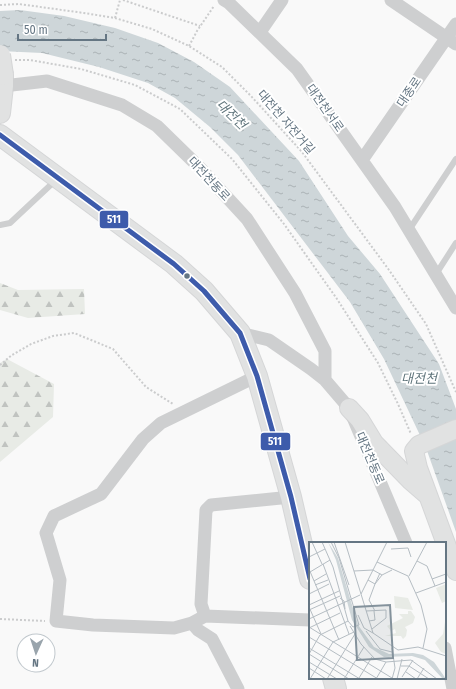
<svg xmlns="http://www.w3.org/2000/svg" width="456" height="689" viewBox="0 0 456 689" font-family="'Fira Sans Condensed','Noto Sans KR',sans-serif">
  <style>
    .forest { fill: url(#forest-firs) }
    .water { fill: url(#water-ripples) }
    .lines { fill: none; stroke-linecap: round; stroke-linejoin: round }
    .secondary-casing { stroke: #d5d6d7; stroke-width: 20 }
    .primary-casing { stroke: #d5d6d7; stroke-width: 22 }
    .path { stroke: #cbcccd; stroke-width: 2; stroke-dasharray: 2 2; stroke-linecap: butt }
    .lane { stroke: #cecfd0; stroke-width: 6 }
    .street { stroke: #cecfd0; stroke-width: 13 }
    .secondary { stroke: #e1e2e2; stroke-width: 18 }
    .primary { stroke: #e1e2e2; stroke-width: 20 }
    .primary-bridge-casing { stroke: #d5d6d7; stroke-width: 22; stroke-linecap: butt }
    .primary-bridge { stroke: #e1e2e2; stroke-width: 20 }
    .bus-1-casing { stroke: #fff; stroke-width: 8 }
    .bus-1 { stroke: #3d5bab; stroke-width: 5 }
    .bus-dot { fill: #657683; stroke: #fff; stroke-width: 1.5 }
    .labels { text-anchor: middle; stroke-width: 4; stroke-linejoin: round; paint-order: stroke }
    .street-label { font-size: 12px; fill: #657683; stroke: #fff }
    .water-label { font-size: 13px; font-style: italic; fill: #60757c; stroke: #fff }
    .inset-road { fill: none; stroke: #b5bdc3; stroke-width: 1 }
    .view { fill: #84929c; fill-opacity: 0.15; stroke: #84929c; stroke-width: 2 }
    .inset-edge { fill: none; stroke: #657683; stroke-width: 2 }
    .line-badge { stroke: #fff; stroke-width: 1.5 }
    .badge-label { font-size: 11px; text-anchor: middle; font-weight: bold; fill: #fff }
  </style>
  <defs>
    <pattern id="forest-firs" width="22" height="20" patternUnits="userSpaceOnUse"><rect width="22" height="20" fill="#e8ebe6"/><path d="M5 1l3.5 6h-7zM16 11l3.5 6h-7z" fill="#c0c3c0"/></pattern>
    <pattern id="water-ripples" width="26" height="14" patternUnits="userSpaceOnUse"><rect width="26" height="14" fill="#ced6d9"/><path d="M2 4q2-2 4 0t4 0M15 11q2-2 4 0t4 0" fill="none" stroke="#abb2b5"/></pattern>
  </defs>
  <rect width="100%" height="100%" fill="#f9f9f9"/>
  <path class="forest" d="M 0,283 L 18,290 L 84,289 L 85,314 L 28,318 L 0,310 Z
    M 7,359 L 54,384 L 53,417 L 0,462 L 0,363 Z"/>
  <path class="water" d="M 20,10 L 64,16 L 115,28 L 158,43 L 194,62 L 230,87 L 299,161 L 348,236 L 380,274 L 439,364 L 456,409 L 456,532 L 426,448 L 384,359 L 350,302 L 238,155 L 210,127 L 175,98 L 148,83 L 99,67 L 42,53 L 0,51 L 0,11 Z"/>
  <g class="lines">
    <defs>
      <path id="secondary" d="M 349,408 L 360,420 L 374,443 L 411,481 L 426,494
        M 456,429 L 419,445 L 414,451 L 418,468 L 456,571"/>
      <path id="primary" d="M 0,113 L 3,86 L 3,75
        M 0,135 L 174,264 L 204,291 L 240,333 L 257,376 L 291,497 L 310,579
        M 333,678 L 336,689"/>
    </defs>
    <use href="#secondary" class="secondary-casing"/>
    <use href="#primary" class="primary-casing"/>
    <path class="path" d="M 123,0 L 200,26
      M 0,5 L 19,4 L 84,13 L 115,18 L 152,29 L 189,46 L 222,67 L 251,96 L 302,152 L 389,270 L 426,324 L 456,392
      M 115,18 L 120,0
      M 189,46 L 197,31 L 214,6
      M 15,60 L 30,60 L 81,69 L 135,85 L 180,109 L 232,159 L 284,224 L 337,299 L 378,363 L 398,404 L 411,434
      M 0,365 L 12,355 L 31,344 L 53,336 L 74,333 L 113,349 L 146,387 L 173,404
      M 0,619 L 45,621"/>
    <path class="lane" d="M 0,225 L 10,223 L 57,179
      M 409,230 L 456,159
      M 436,274 L 456,243"/>
    <path class="street" d="M 224,0 L 229,3 L 297,69 L 395,207 L 456,308
      M 391,0 L 456,44
      M 260,32 L 282,0
      M 3,86 L 47,81 L 122,105 L 157,126 L 200,168 L 247,219 L 295,293 L 325,351 L 325,380
      M 362,160 L 456,24
      M 240,333 L 269,340 L 311,369 L 325,380 L 349,408 L 406,543
      M 257,376 L 161,423 L 143,439 L 101,494 L 54,516 L 46,533 L 60,580 L 56,621 L 93,625 L 174,628 L 192,623 L 205,616 L 310,620
      M 205,616 L 201,604 L 206,510 L 211,505 L 291,497
      M 192,623 L 198,630 L 212,639 L 238,689
      M 445,648 L 453,689"/>
    <use href="#secondary" class="secondary"/>
    <use href="#primary" class="primary"/>
    <defs>
      <path id="primary-bridge" d="M 0,55 L 3,75"/>
    </defs>
    <use href="#primary-bridge" class="primary-bridge-casing"/>
    <use href="#primary-bridge" class="primary-bridge"/>
    <defs>
      <path id="bus-1" d="M 0,135 L 174,264 L 204,291 L 240,333 L 257,376 L 291,497 L 310,579"/>
    </defs>
    <use href="#bus-1" class="bus-1-casing"/>
    <use href="#bus-1" class="bus-1"/>
  </g>
  <circle class="bus-dot" cx="187" cy="276" r="3.5"/>
  <g class="labels">
    <g class="street-label">
      <text transform="translate(409 92) rotate(-56)" y="4">대종로</text>
      <text transform="translate(325 108) rotate(55)" y="4">대전천서로</text>
      <text transform="translate(286 122) rotate(49)" y="4">대전천 자전거길</text>
      <text transform="translate(209 179) rotate(47)" y="4">대전천동로</text>
      <text transform="translate(370 458) rotate(67)" y="4">대전천동로</text>
    </g>
    <g class="water-label">
      <text transform="translate(232 114) rotate(44)" y="5">대전천</text>
      <text x="419" y="383">대전천</text>
    </g>
  </g>
  <g transform="translate(309 542)">
    <rect width="137" height="137" fill="#f9f9f9"/>
    <path d="M 99,69 L 102,69 L 106,75 L 104,81 L 96,85 L 98,88 L 97,94 L 94,97 L 92,94 L 76,94 L 87,91 L 86,87 L 82,89 L 78,84 L 94,76 L 90,72 L 99,72 ZM 136,80 L 137,80 L 137,112 L 132,110 L 126,101 L 134,92 Z" fill="#e8ebe6"/>
    <path d="M 137,42 L 137,59 L 133,61 L 127,46 ZM 85,54 L 99,56 L 104,68 L 86,66 Z" fill="#e8ebe6"/>
    <path d="M 19,0 L 29,16 L 49,83 L 65,105 L 80,112 L 104,111 L 114,113 L 125,120 L 137,137 L 134,137 L 116,118 L 103,114 L 75,115 L 60,105 L 43,78 L 27,18 Z" fill="#ced6d9"/>
    <path class="inset-road" d="M 3,0 L 13,22M 13,0 L 24,25 L 39,79M 22,0 L 30,16 L 50,83 L 44,85 L 39,79M 25,0 L 40,43M 36,0 L 64,91 L 89,108 L 109,105 L 137,114M 82,7 L 99,6 L 102,15M 0,15 L 16,7M 108,19 L 118,24 L 126,44M 68,20 L 99,34 L 112,63 L 118,87 L 114,106M 14,22 L 40,92M 0,27 L 30,98M 45,29 L 64,28 L 73,33M 1,30 L 21,18M 100,34 L 118,0M 123,37 L 137,32M 59,38 L 66,42 L 71,31M 5,39 L 17,32M 6,43 L 19,38M 107,51 L 137,40M 0,52 L 20,42M 52,52 L 78,0M 31,56 L 35,59 L 36,67M 0,63 L 30,49M 0,65 L 12,92M 0,68 L 31,54M 57,69 L 77,68 L 77,76 L 63,87M 66,69 L 60,58 L 66,42 L 73,33 L 83,28M 49,73 L 55,86 L 64,91M 0,77 L 51,53M 60,79 L 66,78 L 65,69M 41,84 L 52,102 L 66,117 L 77,120 L 102,118 L 128,137M 0,85 L 83,136M 0,86 L 31,71M 57,89 L 71,107 L 83,110M 0,95 L 69,137M 0,106 L 51,137M 0,112 L 11,93 L 39,79M 0,112 L 40,137M 0,120 L 28,137M 92,124 L 100,124 L 120,137M 0,126 L 17,137M 97,130 L 107,137M 93,135 L 104,118M 50,136 L 63,115M 1,137 L 24,100 L 45,90M 18,137 L 46,92M 35,137 L 55,105M 67,137 L 77,120M 83,137 L 86,126 L 83,106M 88,137 L 93,117M 108,137 L 115,126"/>
    <path class="view" d="M 81,63 L 84,116 L 48,118 L 45,65 Z"/>
    <rect width="137" height="137" class="inset-edge"/>
  </g>
  <g class="line-badge">
    <rect x="99" y="210" width="30" height="19" rx="4" fill="#3d5bab"/>
    <rect x="260" y="432" width="31" height="19" rx="4" fill="#3d5bab"/>
  </g>
  <g class="badge-label">
    <text x="114" y="223">511</text>
    <text x="275" y="445">511</text>
  </g>
  <g transform="translate(36 653) rotate(183)"><circle r="19" fill="#ffffff" stroke="#c1c8cd"/>
  <path d="M0-3L7 15L0 10L-7 15Z" fill="#99a4ac"/>
  <text y="-6" font-size="11" font-weight="bold" text-anchor="middle" fill="#657683">N</text>
  </g>
  <path d="M18 34v6h88v-6" fill="none" stroke="#657683" stroke-width="2"/>
  <text x="24" y="34" font-size="12" fill="#657683" stroke="#ffffff" stroke-width="3" paint-order="stroke">50 m</text>
</svg>
